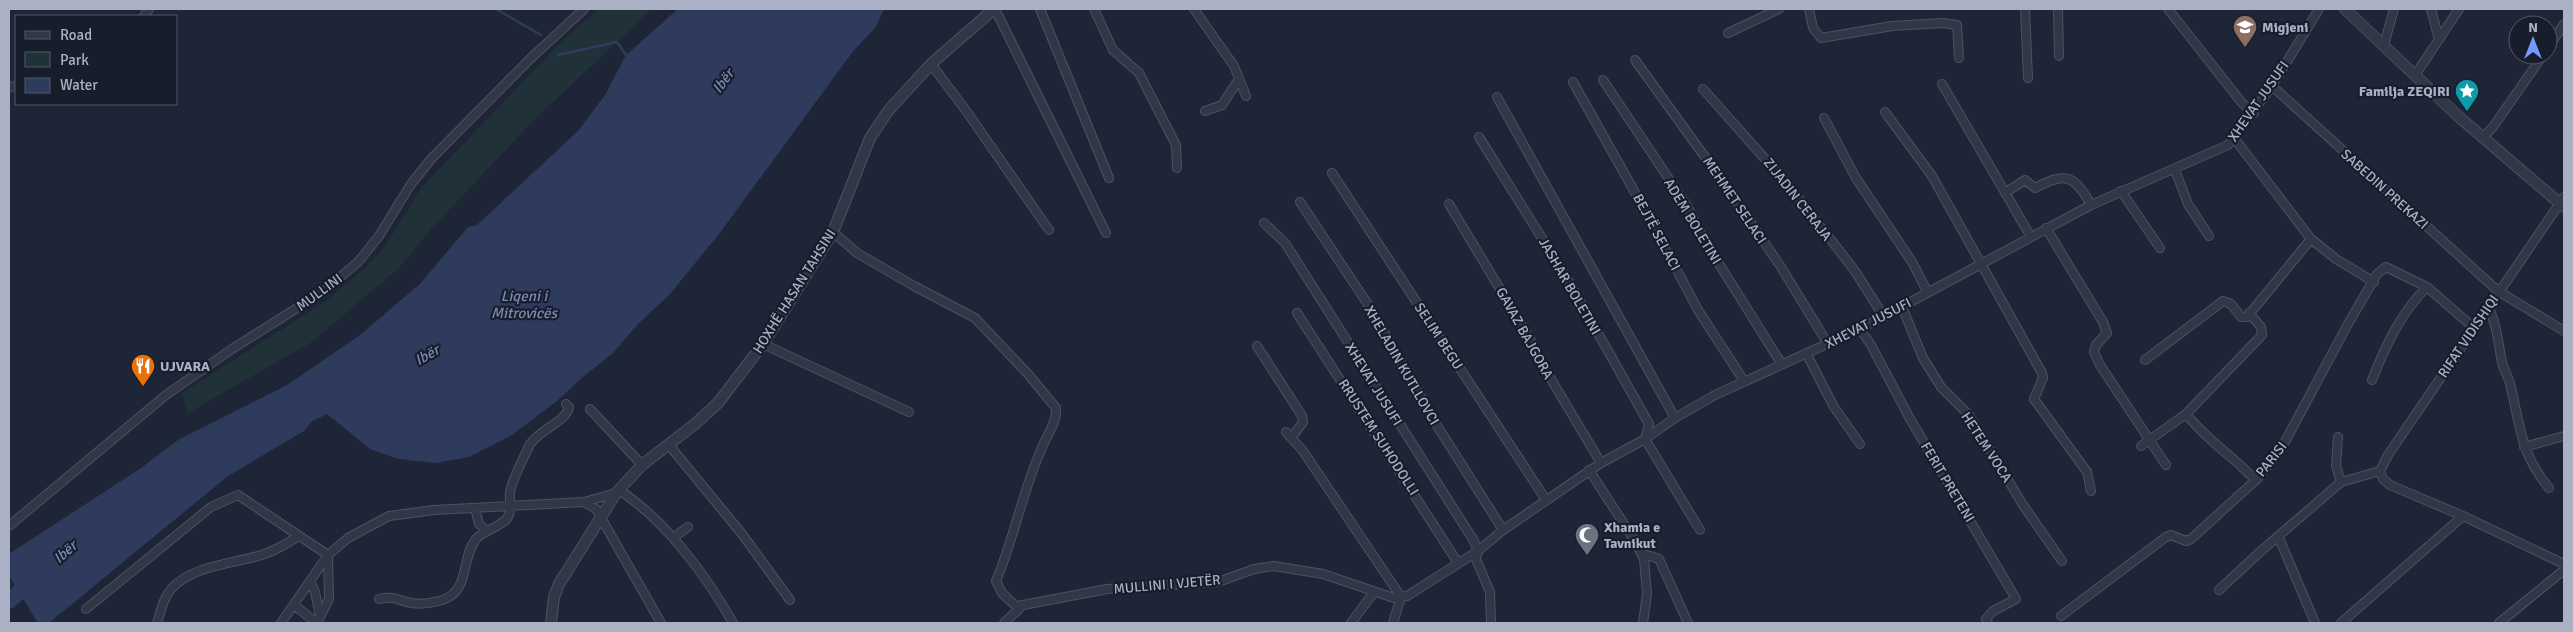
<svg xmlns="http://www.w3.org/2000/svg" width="2573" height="632" viewBox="0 0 2573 632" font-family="Signika,sans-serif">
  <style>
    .green { fill: #203238 }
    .water { fill: #2e3b5d }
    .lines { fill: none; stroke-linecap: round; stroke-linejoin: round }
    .stream { stroke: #2e3b5d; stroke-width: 2.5 }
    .river { stroke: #2e3b5d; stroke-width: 16 }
    .minor-casing { stroke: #4c5263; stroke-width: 10 }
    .tertiary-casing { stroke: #4c5263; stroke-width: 12 }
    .minor { stroke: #313747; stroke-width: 8 }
    .tertiary { stroke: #313747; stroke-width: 10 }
    .labels { text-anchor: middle; stroke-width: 4.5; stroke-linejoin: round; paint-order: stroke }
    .poi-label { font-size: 14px; font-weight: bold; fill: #abb1c5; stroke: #171d2b; text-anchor: start }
    .street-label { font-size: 14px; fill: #abb1c5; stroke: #171d2b }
    .water-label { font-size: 15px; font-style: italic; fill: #798ab4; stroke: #171d2b }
  </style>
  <rect width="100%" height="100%" fill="#1e2537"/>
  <path class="green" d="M 599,9 L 652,9 L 534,120 L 433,227 L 399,268 L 312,342 L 188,413 L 182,393 L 326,301 L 365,268 L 385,247 L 420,189 L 562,41 Z"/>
  <path class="water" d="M 678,9 L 884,9 L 875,28 L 854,50 L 719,234 L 670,294 L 638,324 L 612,354 L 584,376 L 557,401 L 512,435 L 469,457 L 436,463 L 398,459 L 370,449 L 327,414 L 311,422 L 304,431 L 228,476 L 49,623 L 38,623 L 9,576 L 9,554 L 141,468 L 178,440 L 287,385 L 360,335 L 420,284 L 468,227 L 477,225 L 578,131 L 605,95 L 626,55 Z"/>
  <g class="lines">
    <path class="stream" d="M 496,9 L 541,35
      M 558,55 L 617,42 L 626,55"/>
    <path class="river" d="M 9,601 L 35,578"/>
    <defs>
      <path id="minor" d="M 995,9 L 1106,233
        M 1040,9 L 1109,178
        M 1094,9 L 1113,50 L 1139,73 L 1176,145 L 1177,168
        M 1194,9 L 1234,66 L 1246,96
        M 1809,9 L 1813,28 L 1821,38 L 1892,26 L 1943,23 L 1957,25 L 1959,58
        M 2025,9 L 2028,78
        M 2058,9 L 2059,56
        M 2168,9 L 2242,103 L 2254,113
        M 2431,9 L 2439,40
        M 144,16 L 149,9
        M 1728,33 L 1779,9
        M 2384,45 L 2394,9
        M 2548,48 L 2564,24
        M 1635,60 L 1723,182 L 1781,267 L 1828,344
        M 931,64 L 967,112 L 1049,230
        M 2416,74 L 2459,9
        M 1603,80 L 1687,206 L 1706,243 L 1781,363
        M 1573,82 L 1647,214 L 1698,310 L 1744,381
        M 1942,84 L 2031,237
        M 2272,86 L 2498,291 L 2564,331
        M 9,88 L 16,85
        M 1703,89 L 1790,187 L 1855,271 L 1884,317
        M 1497,97 L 1675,418
        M 1205,111 L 1222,105 L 1239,79
        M 1885,112 L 1932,176 L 2042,373 L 2043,378 L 2034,399 L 2087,472 L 2091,491
        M 1824,118 L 1856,178 L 1912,262 L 1927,291
        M 1479,137 L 1571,285 L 1649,424 L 1645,439 L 1700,530
        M 2483,137 L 2493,127 L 2543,55
        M 2234,138 L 2311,239 L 2336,259 L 2374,282
        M 2175,170 L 2188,204 L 2209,236
        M 1332,173 L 1546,500
        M 2121,191 L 2160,248
        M 2005,193 L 2025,180 L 2035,188 C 2065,172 2074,174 2091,205
        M 1300,202 L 1371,309 L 1436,424 L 1503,530
        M 1449,204 L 1530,339 L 1539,359 L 1601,463
        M 1264,223 L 1285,243 L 1474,541 L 1478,551 L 1476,559 L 1490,592 L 1491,623
        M 2046,228 L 2103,322 L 2107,333 L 2096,345 L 2094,352 L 2100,365 L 2166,465
        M 833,232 L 857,253 L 914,286 L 975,318 L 1028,374 L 1056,408 C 1057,421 1049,432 1044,443 C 1023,488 1015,536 996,581 L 1002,593 L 1019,609 L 1004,623
        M 2488,306 C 2497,324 2498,343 2502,362 C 2504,371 2510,379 2511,388 C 2521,430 2521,454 2549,488
        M 1902,307 L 1923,358 L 1941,387 L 1969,415 L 2023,505 L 2062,561
        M 1297,313 L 1458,563
        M 1860,329 L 1871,345 L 1909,417 L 2016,599 L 1993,611 L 1986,619 L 1988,623
        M 763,344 L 909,412
        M 1257,346 L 1302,416 L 1303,422 L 1292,437
        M 1806,353 L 1834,407 L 1860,444
        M 2145,360 L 2223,301 L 2231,304 L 2241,317 L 2247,317 L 2311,239
        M 2372,380 C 2385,347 2401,312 2427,287
        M 590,409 L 642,465
        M 2186,414 C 2202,433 2220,448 2239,464 C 2246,470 2248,475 2257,479
        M 1286,432 L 1303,451 L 1401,597
        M 2338,437 L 2336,466 L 2341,482
        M 669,445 L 742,534 L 790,600
        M 2141,446 L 2186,414 L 2262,335 L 2261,327 L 2249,313
        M 2524,447 L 2564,436
        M 1589,470 L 1633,538 L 1644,559 L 1647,594 L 1643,623
        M 2380,471 L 2388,455 L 2564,197
        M 2380,471 L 2383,479 L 2390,485 L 2463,516 L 2564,564
        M 619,490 C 666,521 706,575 733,623
        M 584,502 L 596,509 L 661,623
        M 475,508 L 479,524 L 486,530
        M 9,526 L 166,395 L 232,349 L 324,291 L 359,261 L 379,236 L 411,184 L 432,158 L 531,58 L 584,9
        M 673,538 L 688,527
        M 2279,538 L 2315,623
        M 1641,553 L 1659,559 L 1688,623
        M 310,581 L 315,592 L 320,616
        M 2219,590 L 2261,551 L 2341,482 L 2380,471
        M 379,599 C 396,595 397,601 412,603 C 422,605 440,602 449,597 C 469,585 462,556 476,539 C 484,530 505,526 509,515 C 512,508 509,499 510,492 C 513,477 523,460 529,446 C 537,431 567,421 569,407 L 566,404
        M 295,606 L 317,623
        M 1018,606 L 1107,589 L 1218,582 L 1254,569 L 1274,566 L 1323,574 L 1394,598 L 1407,596 L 1478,551 L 1503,530 L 1601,463 L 1645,439 L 1675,418 L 1715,395 L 1860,329 L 2091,205 L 2228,145 L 2272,86 L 2319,9
        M 86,609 L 211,507 L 238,495 L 328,555 L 329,599 L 317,623
        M 2061,616 L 2166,537 L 2171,535 L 2186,541 L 2191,539 L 2257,479 L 2280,451 L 2348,324 L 2377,274 L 2386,267 L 2427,287 L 2474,328
        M 157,623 C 161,611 163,598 172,588 C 193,566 230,564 258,556 C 273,552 286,544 299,536
        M 281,623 L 328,555 L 348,538 L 389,516 L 434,510 L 584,502 L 616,493
        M 1351,623 L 1374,592
        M 1393,623 L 1401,597
        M 2341,623 L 2463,516
        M 2499,623 L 2564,570"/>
      <path id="tertiary" d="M 2345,9 L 2459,117 L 2564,207
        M 551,623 L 554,597 L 559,584 L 616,493 L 642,465 L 695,424 L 718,403 L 763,344 L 833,232 L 870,138 L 888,111 L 931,64 L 994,9"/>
    </defs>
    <use href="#minor" class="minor-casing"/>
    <use href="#tertiary" class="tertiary-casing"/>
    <use href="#minor" class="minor"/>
    <use href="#tertiary" class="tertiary"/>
  </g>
  <defs>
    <symbol id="school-pin" viewBox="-11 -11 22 30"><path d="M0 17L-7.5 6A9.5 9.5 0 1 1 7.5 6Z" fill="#8d6e63" stroke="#171d2b"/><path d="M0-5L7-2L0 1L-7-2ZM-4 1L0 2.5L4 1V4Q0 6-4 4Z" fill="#fff"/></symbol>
    <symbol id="sight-pin" viewBox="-11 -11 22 30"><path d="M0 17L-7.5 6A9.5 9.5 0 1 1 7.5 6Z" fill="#0f9aa8" stroke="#171d2b"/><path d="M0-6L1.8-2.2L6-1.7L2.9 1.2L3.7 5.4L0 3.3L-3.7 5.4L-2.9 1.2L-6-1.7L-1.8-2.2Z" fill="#fff"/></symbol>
    <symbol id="restaurant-pin" viewBox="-11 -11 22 30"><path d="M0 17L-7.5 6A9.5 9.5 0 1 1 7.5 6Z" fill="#e8710a" stroke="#171d2b"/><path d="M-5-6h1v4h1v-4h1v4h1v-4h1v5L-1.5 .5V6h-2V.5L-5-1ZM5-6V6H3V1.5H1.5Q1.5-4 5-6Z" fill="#fff"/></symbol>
    <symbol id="mosque-pin" viewBox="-11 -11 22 30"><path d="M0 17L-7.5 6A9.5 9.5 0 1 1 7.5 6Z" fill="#6b7280" stroke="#171d2b"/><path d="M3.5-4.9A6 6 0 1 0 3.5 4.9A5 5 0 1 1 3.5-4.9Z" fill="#fff"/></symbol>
  </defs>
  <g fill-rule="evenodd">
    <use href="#school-pin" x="2231" y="13" width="28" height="38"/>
    <use href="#sight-pin" x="2453" y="77" width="28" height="38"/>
    <use href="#restaurant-pin" x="129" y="352" width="28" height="38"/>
    <use href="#mosque-pin" x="1573" y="521" width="28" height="38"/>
  </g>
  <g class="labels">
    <g class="poi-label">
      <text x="2262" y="32">Migjeni</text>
      <text x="2450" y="96" text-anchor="end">Familja ZEQIRI</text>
      <text x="160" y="371">UJVARA</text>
      <text x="1604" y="532">Xhamia e<tspan x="1604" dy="16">Tavnikut</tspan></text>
    </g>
    <g class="street-label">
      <text transform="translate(2258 101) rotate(-55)" y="5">XHEVAT JUSUFI</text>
      <text transform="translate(2385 189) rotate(42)" y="5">SABEDIN PREKAZI</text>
      <text transform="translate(1798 199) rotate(52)" y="5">ZIJADIN CERAJA</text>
      <text transform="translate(1735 200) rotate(56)" y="5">MEHMET SELACI</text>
      <text transform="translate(1693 221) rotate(59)" y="5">ADEM BOLETINI</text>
      <text transform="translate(1657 232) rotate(62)" y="5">BEJTË SELACI</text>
      <text transform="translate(1570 286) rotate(60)" y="5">JASHAR BOLETINI</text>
      <text transform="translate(794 291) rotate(-58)" y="5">HOXHË HASAN TAHSINI</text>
      <text transform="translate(319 292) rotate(-36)" y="5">MULLINI</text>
      <text transform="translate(1868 323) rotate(-27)" y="5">XHEVAT JUSUFI</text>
      <text transform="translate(1525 333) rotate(61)" y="5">GAVAZ BAJGORA</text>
      <text transform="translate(1439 336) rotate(57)" y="5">SELIM BEGU</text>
      <text transform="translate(2468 336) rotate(-56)" y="5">RIFAT VIDISHIQI</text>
      <text transform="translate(1402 365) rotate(60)" y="5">XHELADIN KUTLLOVCI</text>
      <text transform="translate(1374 384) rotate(58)" y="5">XHEVAT JUSUFI</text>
      <text transform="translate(1379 437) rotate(57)" y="5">RRUSTEM SUHODOLLI</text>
      <text transform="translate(1987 447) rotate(57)" y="5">HETEM VOCA</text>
      <text transform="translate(2271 459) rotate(-52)" y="5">PARISI</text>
      <text transform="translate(1948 482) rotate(59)" y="5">FERIT PRETENI</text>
      <text transform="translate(1167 584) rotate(-5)" y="5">MULLINI I VJETËR</text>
    </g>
    <g class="water-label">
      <text transform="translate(723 81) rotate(-54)" y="5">Ibër</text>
      <text x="524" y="301">Liqeni i<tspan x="524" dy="17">Mitrovicës</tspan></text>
      <text transform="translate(427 355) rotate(-30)" y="5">Ibër</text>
      <text transform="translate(65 552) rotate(-42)" y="5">Ibër</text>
    </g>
  </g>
  <rect width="2573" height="632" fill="none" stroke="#abb1c5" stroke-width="20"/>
  <rect x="15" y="15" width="162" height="90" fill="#171d2b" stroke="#525869"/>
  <rect x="25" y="31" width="25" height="8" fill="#313747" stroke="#525869"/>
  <text x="60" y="40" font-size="15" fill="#abb1c5">Road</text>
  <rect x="25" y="52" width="25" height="15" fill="#203238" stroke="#525869"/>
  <text x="60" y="65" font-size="15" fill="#abb1c5">Park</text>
  <rect x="25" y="78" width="25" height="15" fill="#2e3b5d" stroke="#525869"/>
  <text x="60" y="90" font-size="15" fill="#abb1c5">Water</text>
  <g transform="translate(2533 40)"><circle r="24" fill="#171d2b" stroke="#525869"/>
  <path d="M0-4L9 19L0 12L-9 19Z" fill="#7699ff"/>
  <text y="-8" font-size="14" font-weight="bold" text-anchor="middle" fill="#abb1c5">N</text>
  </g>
</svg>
